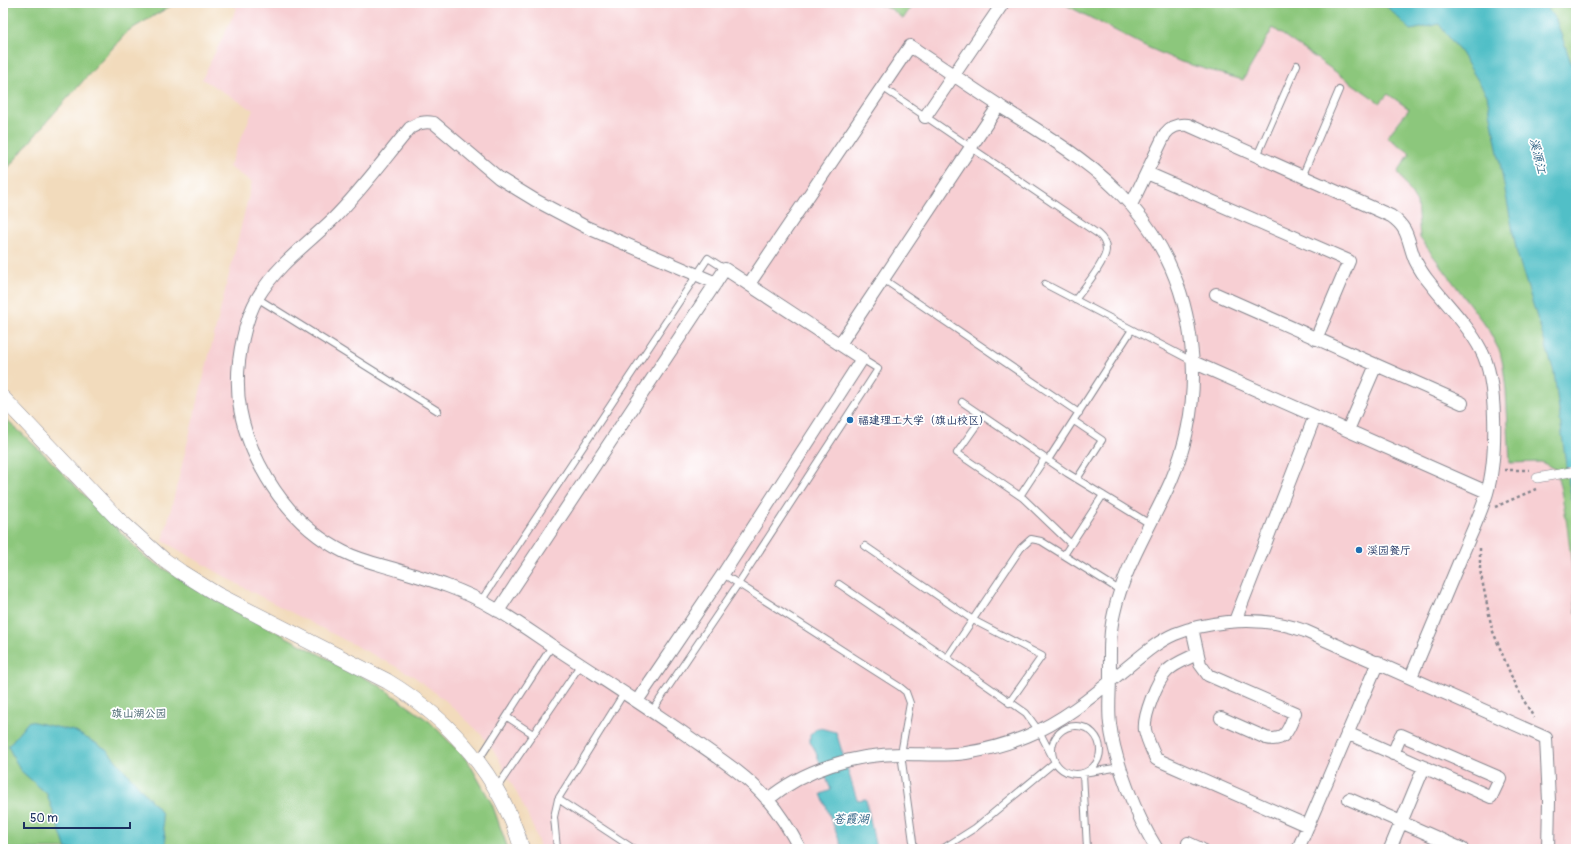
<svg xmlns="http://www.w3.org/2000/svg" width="1579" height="852" viewBox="0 0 1579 852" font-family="Pangolin,'LXGW WenKai TC',sans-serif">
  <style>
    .built { fill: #f7cfd3 }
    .green { fill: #8cc77c; stroke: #547b6d }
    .water { fill: #51bfc7; stroke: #367792 }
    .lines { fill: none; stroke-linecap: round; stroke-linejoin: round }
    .service-casing { stroke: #86858d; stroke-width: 8 }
    .pedestrian-casing { stroke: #86858d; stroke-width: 10 }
    .minor-casing { stroke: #86858d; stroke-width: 14 }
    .tertiary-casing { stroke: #86858d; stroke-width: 16 }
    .path { stroke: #86858d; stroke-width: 2.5; stroke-dasharray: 3 3; stroke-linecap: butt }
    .service { stroke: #fff; stroke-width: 6 }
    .pedestrian { stroke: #fff; stroke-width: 9 }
    .minor { stroke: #fff; stroke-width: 12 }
    .tertiary { stroke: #fff; stroke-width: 15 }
    .poi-dot { fill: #1f6fb2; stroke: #fff; stroke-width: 1.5 }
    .labels { text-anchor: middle; stroke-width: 3.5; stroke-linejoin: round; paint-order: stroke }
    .poi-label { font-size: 11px; fill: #1b2f5e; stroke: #fff; text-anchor: start }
    .park-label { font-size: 11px; fill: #3d5d67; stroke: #fff }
    .water-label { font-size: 12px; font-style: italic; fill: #2e6183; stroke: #fff }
  </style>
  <rect width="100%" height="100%" fill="#fff"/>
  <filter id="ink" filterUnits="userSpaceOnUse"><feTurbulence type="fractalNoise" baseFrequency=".025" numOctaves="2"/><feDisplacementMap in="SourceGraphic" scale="8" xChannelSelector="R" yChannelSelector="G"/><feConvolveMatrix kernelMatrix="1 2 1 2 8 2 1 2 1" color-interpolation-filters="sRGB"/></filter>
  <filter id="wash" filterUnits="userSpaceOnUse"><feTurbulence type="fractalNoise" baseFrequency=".012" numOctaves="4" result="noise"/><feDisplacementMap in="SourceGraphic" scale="16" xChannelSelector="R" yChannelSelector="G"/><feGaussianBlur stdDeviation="0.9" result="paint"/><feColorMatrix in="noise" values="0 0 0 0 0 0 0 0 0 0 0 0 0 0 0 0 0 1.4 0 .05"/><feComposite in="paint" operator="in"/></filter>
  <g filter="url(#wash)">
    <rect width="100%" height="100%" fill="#f2dbbc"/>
    <path class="built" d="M 226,3 L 873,3 L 891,9 L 903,19 L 914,3 L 1062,3 L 1147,47 L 1181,62 L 1273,28 L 1380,103 L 1388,94 L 1409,109 L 1410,153 L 1398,172 L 1417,203 L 1420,238 L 1488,329 L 1495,341 L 1503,365 L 1507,401 L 1541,462 L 1556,469 L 1560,485 L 1572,569 L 1576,613 L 1576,849 L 540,849 L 535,832 L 523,805 L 497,756 L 481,734 L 446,701 L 412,675 L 250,591 L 163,541 L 252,182 L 229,167 L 253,110 L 202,79 L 237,8 Z"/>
    <path class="green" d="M 3,3 L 176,3 L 128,31 L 48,120 L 3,174 Z
      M 873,3 L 914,3 L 903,19 L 891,9 Z
      M 1062,3 L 1576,3 L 1576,613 C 1572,565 1568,516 1556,469 L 1541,462 L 1510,463 L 1506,390 L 1503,365 L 1500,352 L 1488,329 L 1420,238 L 1417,203 L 1398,172 L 1410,153 L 1387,137 L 1409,109 L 1388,94 L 1380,103 L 1273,28 L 1243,80 L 1181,62 L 1147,47 Z
      M 3,416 L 47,457 L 145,557 L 210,597 L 380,686 L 430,722 L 468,761 L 492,804 L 508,849 L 3,849 Z"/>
    <path class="water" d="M 1383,3 L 1543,3 L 1556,20 L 1576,77 L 1576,522 L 1567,473 L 1554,372 L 1517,253 L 1487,95 L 1461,53 L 1439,24 L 1411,30 Z
      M 29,721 L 74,731 L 106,749 L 161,812 L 167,849 L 66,849 L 47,794 L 20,770 L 8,746 Z
      M 817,728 C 824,728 829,731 836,732 L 857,800 L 866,799 L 876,849 L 843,849 L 821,794 L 831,790 L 814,748 L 810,742 L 810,735 Z"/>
  </g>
  <g filter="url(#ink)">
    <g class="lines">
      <defs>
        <path id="service" d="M 882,87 L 1098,234 C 1103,238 1106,243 1106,250 C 1105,263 1083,289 1075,300
          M 1257,156 L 1297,65
          M 1302,177 L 1339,90
          M 883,279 L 1079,413
          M 1045,284 L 1192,361
          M 257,298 L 438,411
          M 962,402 L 1067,473 L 1150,524
          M 983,416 L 957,453 L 1023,498 L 1071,544
          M 1074,421 L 1102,440 L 1077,479
          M 1048,460 L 1131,331
          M 1020,496 L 1045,458
          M 865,546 L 973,620 L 1042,656 L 1009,703
          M 1064,555 L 1103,495
          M 723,574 L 900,687 L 906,692 L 910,703 L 901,754 L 914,849
          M 839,584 L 947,658 L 1026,713 L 1039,731 L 1055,762 L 975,828 L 942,849
          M 481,601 L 708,258 L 725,269
          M 947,658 L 1021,548 L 1031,539 L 1041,541 L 1121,591
          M 652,711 L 738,584 L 878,369 L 862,359
          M 507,717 L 533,734
          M1052 750a24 24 0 1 1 48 0a24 24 0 1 1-48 0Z
          M 478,761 L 552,646
          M 496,789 L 581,664
          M 558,799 L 634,849
          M 557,849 L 554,817 L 558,799 L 624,693
          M 1087,849 L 1083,773 L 1121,767"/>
        <path id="pedestrian" d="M 1537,478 L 1576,471"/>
        <path id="minor" d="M 925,117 L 1003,3
          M 1147,173 L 1349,261 L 1316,339
          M 1131,205 L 1165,134 C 1171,126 1178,124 1188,125 L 1391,216 C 1410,229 1407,241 1415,260 C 1419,268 1424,276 1430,283 C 1447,305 1468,325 1481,350 C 1498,381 1497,459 1487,493 C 1480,516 1469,538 1460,560 C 1444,599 1427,638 1411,677
          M 716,283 L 586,227 L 535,200 L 499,178 L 434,123 C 424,121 419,123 410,128 C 385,158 361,191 333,219 C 307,244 277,265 258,297 C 251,309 246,324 243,338 C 231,391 240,432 267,478 C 286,510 310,535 344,552 C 362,561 382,565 401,571 C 431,580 464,590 492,607 C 515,620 537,636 560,651 C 601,678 642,704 682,732 C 711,753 743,772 767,799 C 780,814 791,832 800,849
          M 749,284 L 910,46 C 942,67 973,89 1006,110 C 1050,138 1096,165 1131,205 C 1197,281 1210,390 1171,481 C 1152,524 1124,567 1114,613 C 1109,634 1110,655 1110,676 C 1110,692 1108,708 1110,724 C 1115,763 1136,816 1157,849
          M 1216,294 L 1462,403
          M 840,344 L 999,105
          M 1193,362 L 1487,492
          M 1348,430 L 1376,365
          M 498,611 L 725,269 L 862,359 L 723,574 L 637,701
          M 1235,621 L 1315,416
          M 1192,628 L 1200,664 L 1208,675 L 1295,713 C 1289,728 1286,743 1266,738 L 1221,718
          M 1197,654 C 1187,659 1175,663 1167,671 C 1157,680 1143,717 1145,730 C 1147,740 1152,750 1156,759 L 1308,826
          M 1347,733 L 1491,797 L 1500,778 L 1401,735 L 1393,754
          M 1349,799 L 1462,849
          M 767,800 C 804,769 855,754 902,754 C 923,754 945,756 966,753 C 986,750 1007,744 1027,736 C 1061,722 1091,698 1119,674 C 1137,660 1154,643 1175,634 C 1192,627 1210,624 1228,622 C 1255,619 1280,622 1305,631 L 1546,738 L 1549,801 L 1548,849
          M 1188,843 L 1201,849
          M 1298,849 L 1378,662
          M 1390,849 L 1424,767"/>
        <path id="tertiary" d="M 3,398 L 117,518 L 164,560 L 181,572 L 218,595 L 387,681 C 450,719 501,777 522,849"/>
      </defs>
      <use href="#service" class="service-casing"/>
      <use href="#pedestrian" class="pedestrian-casing"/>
      <use href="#minor" class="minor-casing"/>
      <use href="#tertiary" class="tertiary-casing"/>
      <path class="path" d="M 1504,470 L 1529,470
        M 1495,507 L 1536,489
        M 1480,548 L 1480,570 L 1492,629 L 1515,685 L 1534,718"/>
      <use href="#service" class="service"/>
      <use href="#pedestrian" class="pedestrian"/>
      <use href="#minor" class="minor"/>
      <use href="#tertiary" class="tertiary"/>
    </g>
  </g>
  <g class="poi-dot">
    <circle cx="850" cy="420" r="4"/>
    <circle cx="1359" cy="550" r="4"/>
  </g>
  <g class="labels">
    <g class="poi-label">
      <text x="858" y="424">福建理工大学（旗山校区）</text>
      <text x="1367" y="554">溪园餐厅</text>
    </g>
    <g class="park-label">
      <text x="139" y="717">旗山湖公园</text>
    </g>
    <g class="water-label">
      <text transform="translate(1538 156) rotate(77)" y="4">溪源江</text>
      <text x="851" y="823">苍霞湖</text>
    </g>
  </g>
  <rect width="1579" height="852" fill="none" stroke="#fff" stroke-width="16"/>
  <path d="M24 822v6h106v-6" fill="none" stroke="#1b2f5e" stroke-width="2"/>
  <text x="30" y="822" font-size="12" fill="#1b2f5e" stroke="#ffffff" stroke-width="3" paint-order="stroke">50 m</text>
</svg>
